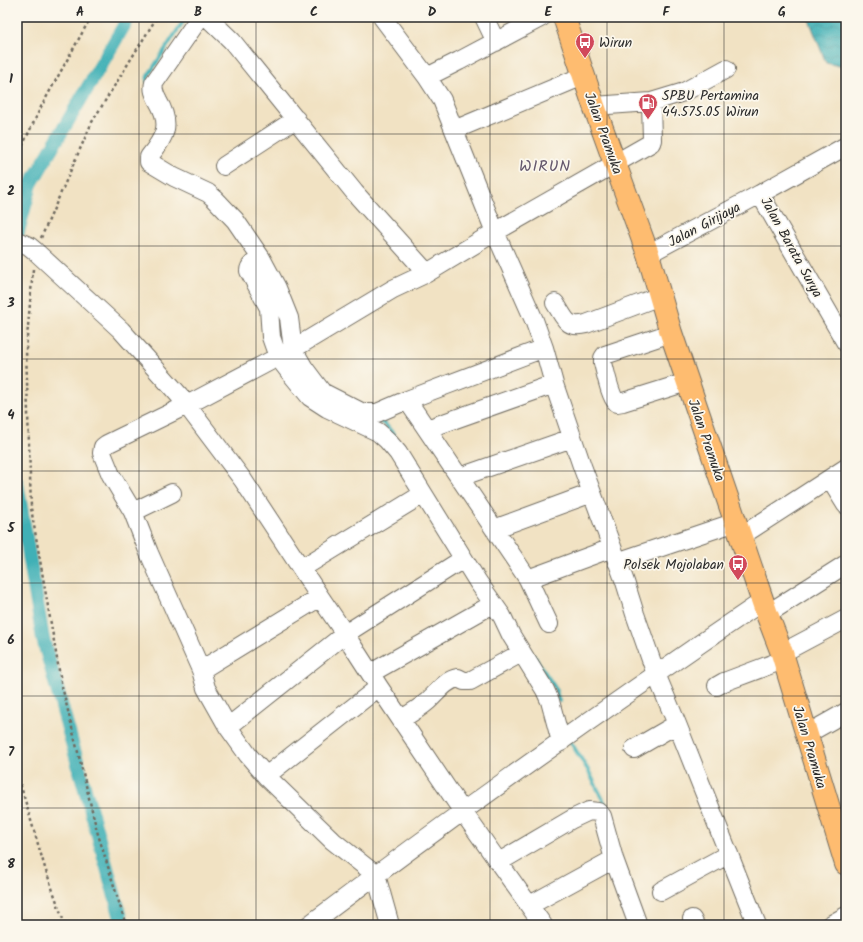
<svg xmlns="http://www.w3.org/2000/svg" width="863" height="942" viewBox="0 0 863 942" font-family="Kalam,sans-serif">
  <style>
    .water { fill: url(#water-waves); stroke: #356e70 }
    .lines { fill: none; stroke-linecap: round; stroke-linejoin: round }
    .stream { stroke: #3fb0b6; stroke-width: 4 }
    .canal { stroke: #3fb0b6; stroke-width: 14 }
    .minor-casing { stroke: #706b60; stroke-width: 20 }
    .major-casing { stroke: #706b60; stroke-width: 24 }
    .path { stroke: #706b60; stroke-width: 2.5; stroke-dasharray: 3 3; stroke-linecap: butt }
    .minor { stroke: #fff; stroke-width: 18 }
    .major { stroke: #febc70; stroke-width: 22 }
    .grid { fill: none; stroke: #2b2b2b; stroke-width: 1; stroke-opacity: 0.55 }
    .labels { text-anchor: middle; stroke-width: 3.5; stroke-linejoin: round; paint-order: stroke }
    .poi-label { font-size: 14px; fill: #2b2b2b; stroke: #fbf7ec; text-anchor: start }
    .street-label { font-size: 14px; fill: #2b2b2b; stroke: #fbf7ec }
    .quarter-label { font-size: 16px; letter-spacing: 1px; fill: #65586c; stroke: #fbf7ec }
    .neatline { fill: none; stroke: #2b2b2b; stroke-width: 1.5 }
    .grid-label { font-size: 13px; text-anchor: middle; font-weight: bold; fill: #2b2b2b }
  </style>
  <defs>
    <pattern id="water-waves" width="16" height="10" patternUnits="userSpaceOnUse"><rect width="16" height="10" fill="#3fb0b6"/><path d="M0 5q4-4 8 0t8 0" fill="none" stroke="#358f94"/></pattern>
  </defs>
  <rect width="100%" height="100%" fill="#fbf7ec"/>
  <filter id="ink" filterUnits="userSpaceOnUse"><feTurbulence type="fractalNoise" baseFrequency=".025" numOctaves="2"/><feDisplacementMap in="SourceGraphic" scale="8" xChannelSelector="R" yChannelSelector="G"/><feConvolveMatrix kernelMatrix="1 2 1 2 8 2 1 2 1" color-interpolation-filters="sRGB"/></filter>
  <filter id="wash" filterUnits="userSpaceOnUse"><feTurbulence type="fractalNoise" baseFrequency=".012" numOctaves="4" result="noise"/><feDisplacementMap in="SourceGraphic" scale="16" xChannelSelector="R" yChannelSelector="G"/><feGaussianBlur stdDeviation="0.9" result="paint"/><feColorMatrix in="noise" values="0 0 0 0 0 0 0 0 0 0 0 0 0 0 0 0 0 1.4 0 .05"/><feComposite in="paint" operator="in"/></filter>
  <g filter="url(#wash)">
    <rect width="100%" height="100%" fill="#f1e2c3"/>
    <path class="water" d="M 808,17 L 846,17 L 846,71 L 844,67 L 826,63 Z"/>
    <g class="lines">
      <path class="stream" d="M 147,81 L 148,76 L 186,17
        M 278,320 L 283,345
        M 375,420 L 385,424 L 394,435
        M 534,656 L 555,688 L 559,701
        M 570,741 L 588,770 L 609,812"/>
      <path class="canal" d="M 17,235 L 31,184 L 129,17
        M 17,483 L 43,639 L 123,925"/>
    </g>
  </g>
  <g filter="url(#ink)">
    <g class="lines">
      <defs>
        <path id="minor" d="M 200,17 L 154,83 C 152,90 155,95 158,101 C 172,125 165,137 149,157 L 149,162 L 174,177 L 208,193 L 215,199 L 235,220 L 261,258 L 277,288 L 289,318 L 293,349 L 304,368 L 322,392 L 363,413 L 377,413 L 407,400
          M 207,17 L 232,41 L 355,193 L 427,273
          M 382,17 L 427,77 L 442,100 L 495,232 L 534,320 L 544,348 L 554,384 L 582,466 L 625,582 L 635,614 L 656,674 L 677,724 L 757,925
          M 484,17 L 496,42
          M 427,77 L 459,61 L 542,17
          M 651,102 L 684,92 L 726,69
          M 454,130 L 583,76
          M 846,146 L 760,194 L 846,343
          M 224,166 L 296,119
          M 17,241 L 29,246 L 35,251 L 121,330 L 179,395 L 243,480 L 320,597 L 341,628 L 379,687 L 463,812 L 543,925
          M 648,254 L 760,194
          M 261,258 C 256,261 249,265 249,271 L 269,308 L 271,337 L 278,357 L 288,370 L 310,397 L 327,408 L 378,432 L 387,440 L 398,453 L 478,582 L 502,616 L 511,635 L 545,690 L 550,701 L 561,742
          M 555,303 C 565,318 566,329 586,324 L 660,296
          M 671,333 L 605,355 L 603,358 L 603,363 C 606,374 610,396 617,403 L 623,402 L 687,382
          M 544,348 L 407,400 L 528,579 L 549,624
          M 427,429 L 554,384
          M 460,477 L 572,438
          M 830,479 L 846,505
          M 133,512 L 172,493
          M 494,529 L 592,493
          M 741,536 L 846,468
          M 617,562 L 736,522
          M 302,568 L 423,494
          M 528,579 L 612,548
          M 767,614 L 846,564
          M 782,653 L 846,619
          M 201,670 L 320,597
          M 371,673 L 493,604
          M 717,686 L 724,682 L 783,660
          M 401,719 C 410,714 420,708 428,701 C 437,693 445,680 458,678 L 464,681 L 470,681 L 521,653
          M 228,727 L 345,634 L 463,559
          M 807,734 L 846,712
          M 634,749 L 677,724
          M 266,776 L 379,687
          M 499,862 L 572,819 L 589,811 L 598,812 L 602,816 L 614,859 L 638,925
          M 661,891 L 729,854
          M 530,905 L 614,859
          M 692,919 L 695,925
          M 309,925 C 458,813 609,705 763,601
          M 390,925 L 376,875 L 333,841 L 266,776 L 248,755 L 228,727 L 206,688 L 201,670 L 149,553 L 133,512 L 111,475 L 102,453 L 103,447 L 107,444 L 187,405 L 293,349 L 393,289 L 427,273 L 495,232 L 651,143 L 652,140 L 651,102 L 594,106
          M 830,925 L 846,916"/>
        <path id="major" d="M 564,17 L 594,106 L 648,254 L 671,333 L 767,614 L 782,653 L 846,864"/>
      </defs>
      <use href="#minor" class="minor-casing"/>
      <use href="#major" class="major-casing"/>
      <path class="path" d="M 17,157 L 41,107 L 91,17
        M 41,238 L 92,122 L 157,17
        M 33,269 L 26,349 L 31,508 L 61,682 L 97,831 L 126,925
        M 17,773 L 45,868 L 65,925"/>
      <use href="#minor" class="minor"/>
      <use href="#major" class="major"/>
    </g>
  </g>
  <path class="grid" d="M 139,17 L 139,925M 256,17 L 256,925M 373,17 L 373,925M 490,17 L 490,925M 607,17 L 607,925M 724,17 L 724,925M 17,134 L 846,134M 17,246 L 846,246M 17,359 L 846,359M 17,471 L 846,471M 17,583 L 846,583M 17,696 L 846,696M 17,808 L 846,808"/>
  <defs>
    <symbol id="bus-pin" viewBox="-11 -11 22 30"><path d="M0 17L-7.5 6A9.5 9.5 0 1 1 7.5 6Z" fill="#d1495b" stroke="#fbf7ec"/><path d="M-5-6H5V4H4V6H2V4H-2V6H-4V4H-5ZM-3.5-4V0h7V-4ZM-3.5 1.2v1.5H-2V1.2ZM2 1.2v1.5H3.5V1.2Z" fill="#fff"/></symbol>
    <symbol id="fuel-pin" viewBox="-11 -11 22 30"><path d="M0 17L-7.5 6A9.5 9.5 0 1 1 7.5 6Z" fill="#d1495b" stroke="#fbf7ec"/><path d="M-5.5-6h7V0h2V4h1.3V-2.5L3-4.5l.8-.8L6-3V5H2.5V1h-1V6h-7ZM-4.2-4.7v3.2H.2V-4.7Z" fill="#fff"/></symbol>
  </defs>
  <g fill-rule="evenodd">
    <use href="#bus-pin" x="574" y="31" width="22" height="30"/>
    <use href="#fuel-pin" x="637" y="92" width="22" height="30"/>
    <use href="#bus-pin" x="727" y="553" width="22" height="30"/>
  </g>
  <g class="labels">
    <g class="poi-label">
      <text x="599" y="47">Wirun</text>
      <text x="662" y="100">SPBU Pertamina<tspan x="662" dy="16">44.575.05 Wirun</tspan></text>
      <text x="724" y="569" text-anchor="end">Polsek Mojolaban</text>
    </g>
    <g class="street-label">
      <text transform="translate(604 133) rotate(70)" y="5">Jalan Pramuka</text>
      <text transform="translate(704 224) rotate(-28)" y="5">Jalan Girijaya</text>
      <text transform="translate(792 247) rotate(61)" y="5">Jalan Barata Surya</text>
      <text transform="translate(707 440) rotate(71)" y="5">Jalan Pramuka</text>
      <text transform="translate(810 747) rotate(73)" y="5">Jalan Pramuka</text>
    </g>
    <g class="quarter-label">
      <text x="545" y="171">WIRUN</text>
    </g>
  </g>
  <rect width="863" height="942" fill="none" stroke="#fbf7ec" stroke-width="44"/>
  <rect x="22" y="22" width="819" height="898" class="neatline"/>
  <g class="grid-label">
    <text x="80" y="16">A</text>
    <text x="198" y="16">B</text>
    <text x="314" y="16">C</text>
    <text x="432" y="16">D</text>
    <text x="548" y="16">E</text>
    <text x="666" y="16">F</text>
    <text x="782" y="16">G</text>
    <text x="11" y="83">1</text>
    <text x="11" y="195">2</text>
    <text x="11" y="307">3</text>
    <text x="11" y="419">4</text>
    <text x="11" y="532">5</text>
    <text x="11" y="644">6</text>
    <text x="11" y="756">7</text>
    <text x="11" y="868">8</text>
  </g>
</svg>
